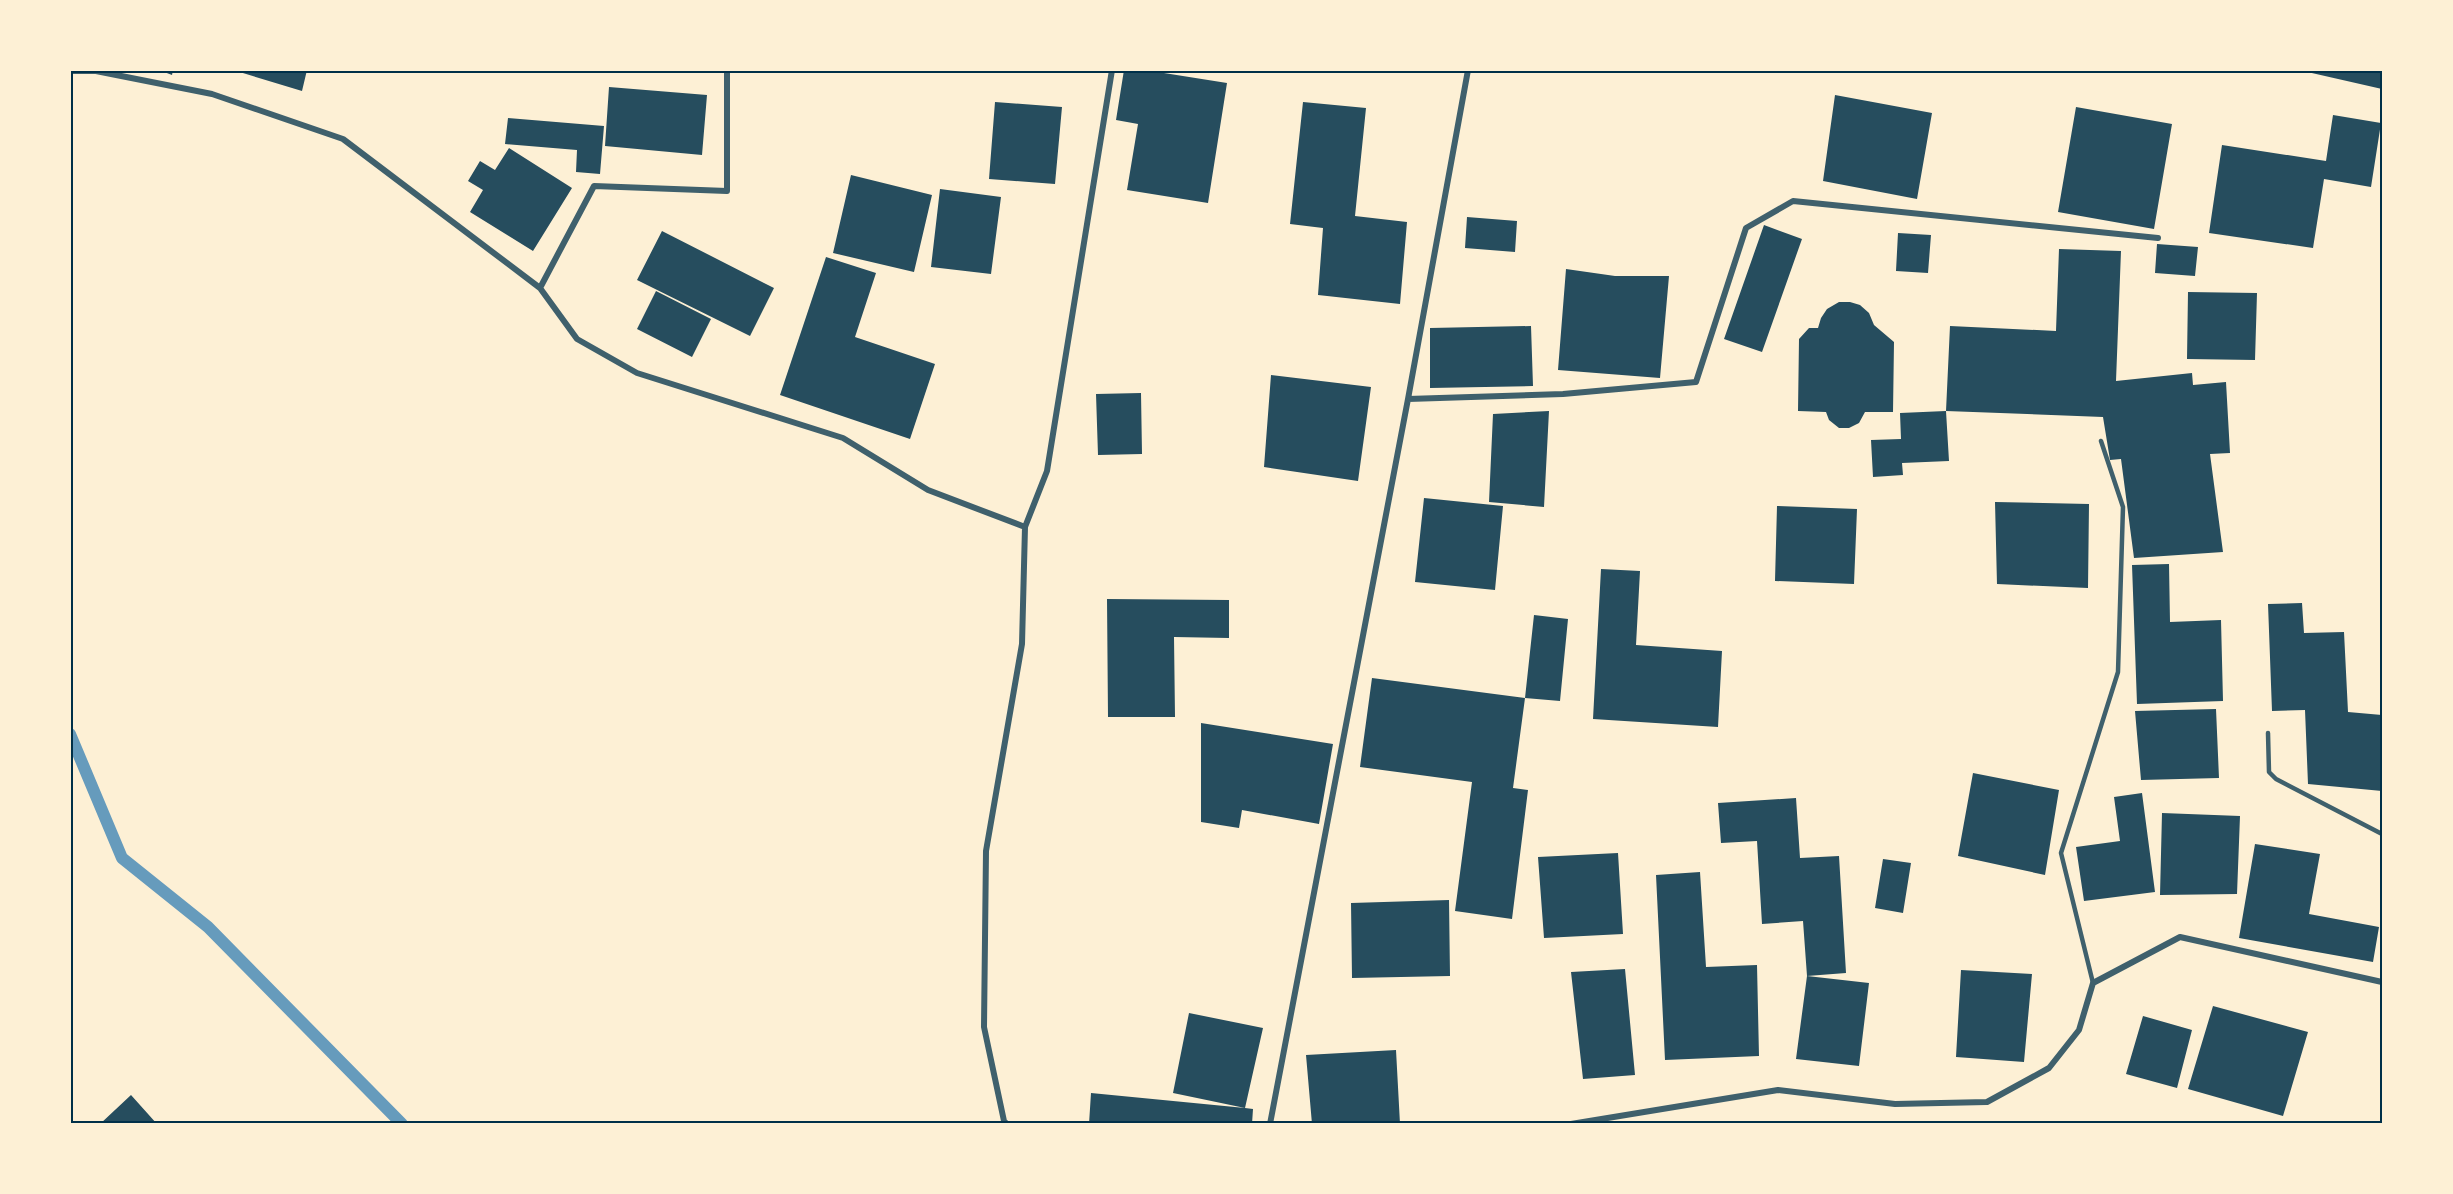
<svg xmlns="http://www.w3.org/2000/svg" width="2453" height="1194" viewBox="0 0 2453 1194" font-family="Figtree,sans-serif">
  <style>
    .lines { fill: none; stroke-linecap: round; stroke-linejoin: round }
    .stream { stroke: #669bbc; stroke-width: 12 }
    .building { fill: #264d5e }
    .service { stroke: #3f606c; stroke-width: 4.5 }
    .minor { stroke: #3f606c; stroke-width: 6 }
    .neatline { fill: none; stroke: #003049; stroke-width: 2 }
  </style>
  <rect width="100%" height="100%" fill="#fdf0d5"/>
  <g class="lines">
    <path class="stream" d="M 70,734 L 122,858 L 208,927 L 402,1124"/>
  </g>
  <path class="building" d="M 159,70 L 173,70 L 172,75 Z
    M 233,70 L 307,70 L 302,91 Z
    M 1124,70 L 1145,70 L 1227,83 L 1208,203 L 1127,190 L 1138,124 L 1116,120 Z
    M 2303,70 L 2382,70 L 2382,89 L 2303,71 Z
    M 609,87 L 707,95 L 702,155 L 605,146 Z
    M 1835,95 L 1932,113 L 1917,199 L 1823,181 Z
    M 995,102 L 1062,107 L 1055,184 L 989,179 Z
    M 1303,102 L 1366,108 L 1355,216 L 1407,222 L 1400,304 L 1318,295 L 1323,228 L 1290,224 Z
    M 2076,107 L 2172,124 L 2154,229 L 2058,212 Z
    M 2333,115 L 2381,123 L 2371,187 L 2324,179 L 2313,248 L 2209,233 L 2222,145 L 2326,161 Z
    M 508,118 L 604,126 L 600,174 L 576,172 L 577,150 L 505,144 Z
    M 509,148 L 572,188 L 533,251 L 470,212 L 483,190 L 468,181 L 480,161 L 495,170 Z
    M 851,175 L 932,195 L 914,272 L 833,253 Z
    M 940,189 L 1001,197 L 991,274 L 931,267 Z
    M 1467,217 L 1517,221 L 1515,252 L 1465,248 Z
    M 1764,225 L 1802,239 L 1762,352 L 1724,339 Z
    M 662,231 L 774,288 L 750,336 L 637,280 Z
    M 1898,233 L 1931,235 L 1928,273 L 1896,271 Z
    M 2157,244 L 2198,247 L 2195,276 L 2155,273 Z
    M 2059,249 L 2121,251 L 2116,381 L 2192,373 L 2193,385 L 2226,382 L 2230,453 L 2210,454 L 2223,552 L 2134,558 L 2121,459 L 2110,460 L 2103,417 L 1946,411 L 1949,461 L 1902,463 L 1903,475 L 1873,477 L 1871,440 L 1901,439 L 1900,413 L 1946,411 L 1950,326 L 2056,331 Z
    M 826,257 L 876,273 L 855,337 L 935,364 L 910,439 L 780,395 Z
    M 1566,269 L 1615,276 L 1669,276 L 1660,378 L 1558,370 Z
    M 656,291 L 711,319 L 692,357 L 637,329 Z
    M 2188,292 L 2257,293 L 2255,360 L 2187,359 Z
    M 1839,302 L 1850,302 L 1860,305 L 1869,313 L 1874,325 L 1894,342 L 1893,412 L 1865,412 L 1859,423 L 1849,428 L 1839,428 L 1829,420 L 1826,412 L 1798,411 L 1799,339 L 1809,328 L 1818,328 L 1821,318 L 1827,309 Z
    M 1531,326 L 1533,386 L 1430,388 L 1430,328 Z
    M 1271,375 L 1371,387 L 1358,481 L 1264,467 Z
    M 1141,393 L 1142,454 L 1098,455 L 1096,394 Z
    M 1549,411 L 1544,507 L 1489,502 L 1493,414 Z
    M 1424,498 L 1503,506 L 1495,590 L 1415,582 Z
    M 1995,502 L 2089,504 L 2088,588 L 1997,584 Z
    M 1777,506 L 1857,509 L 1854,584 L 1775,581 Z
    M 2169,564 L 2170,622 L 2221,620 L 2223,701 L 2137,704 L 2132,565 Z
    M 1601,569 L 1640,571 L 1636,645 L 1722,651 L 1718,727 L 1593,719 Z
    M 1107,599 L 1229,600 L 1229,638 L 1174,637 L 1175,717 L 1108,717 Z
    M 2302,603 L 2304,633 L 2344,632 L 2348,712 L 2382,715 L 2382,791 L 2308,784 L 2305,710 L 2272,711 L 2268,604 Z
    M 1534,615 L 1568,619 L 1560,701 L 1525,698 Z
    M 1372,678 L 1525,698 L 1513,788 L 1528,790 L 1512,919 L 1455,911 L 1472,782 L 1360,767 Z
    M 2216,709 L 2219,778 L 2141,780 L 2135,711 Z
    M 1201,723 L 1333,744 L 1319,824 L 1242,810 L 1239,828 L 1201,822 Z
    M 1973,773 L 2059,790 L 2045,875 L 1958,856 Z
    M 2142,793 L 2155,892 L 2084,901 L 2076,847 L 2120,841 L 2114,797 Z
    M 1796,798 L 1800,858 L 1839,856 L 1846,973 L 1807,976 L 1803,921 L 1762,924 L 1757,841 L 1721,843 L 1718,803 Z
    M 2162,813 L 2240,816 L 2237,894 L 2160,895 Z
    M 2255,844 L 2320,854 L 2309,914 L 2379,927 L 2373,962 L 2239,938 Z
    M 1618,853 L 1623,934 L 1544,938 L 1538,857 Z
    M 1883,859 L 1911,863 L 1903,913 L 1875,908 Z
    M 1700,872 L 1706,967 L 1757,965 L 1759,1056 L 1665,1060 L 1656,875 Z
    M 1449,900 L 1450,976 L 1352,978 L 1351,903 Z
    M 1625,969 L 1635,1075 L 1583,1079 L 1571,972 Z
    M 1961,970 L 2032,974 L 2024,1062 L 1956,1057 Z
    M 1807,976 L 1869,983 L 1859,1066 L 1796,1059 Z
    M 2213,1006 L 2308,1032 L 2283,1116 L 2188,1089 Z
    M 1189,1013 L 1263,1028 L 1245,1108 L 1253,1109 L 1252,1124 L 1089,1124 L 1091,1093 L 1245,1108 L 1173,1093 Z
    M 2143,1016 L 2192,1030 L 2177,1088 L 2126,1074 Z
    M 1396,1050 L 1400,1124 L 1312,1124 L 1306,1055 Z
    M 131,1095 L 157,1124 L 100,1124 Z"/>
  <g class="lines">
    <path class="service" d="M 2268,733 L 2269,772 L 2276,779 L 2382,834
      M 2093,983 L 2061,853 L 2118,672 L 2123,507 L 2101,441"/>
    <path class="minor" d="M 70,71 L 96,71 L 212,94 L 343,139 L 540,288 L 577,339 L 637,373 L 843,438 L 928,490 L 1025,527 L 1022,644 L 986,851 L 984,1027 L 1004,1121 L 1007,1124
      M 540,288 L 594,186 L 727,191 L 727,70
      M 1408,399 L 1563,394 L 1696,382 L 1746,228 L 1793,201 L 2158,238
      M 1025,527 L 1047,471 L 1112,70
      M 1270,1124 L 1408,399 L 1468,70
      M 1571,1124 L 1778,1090 L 1895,1104 L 1987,1102 L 2049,1068 L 2079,1030 L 2093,983 L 2180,937 L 2382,982"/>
  </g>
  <rect width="2453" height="1194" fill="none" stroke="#fdf0d5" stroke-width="144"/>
  <rect x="72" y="72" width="2309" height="1050" class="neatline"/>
</svg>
